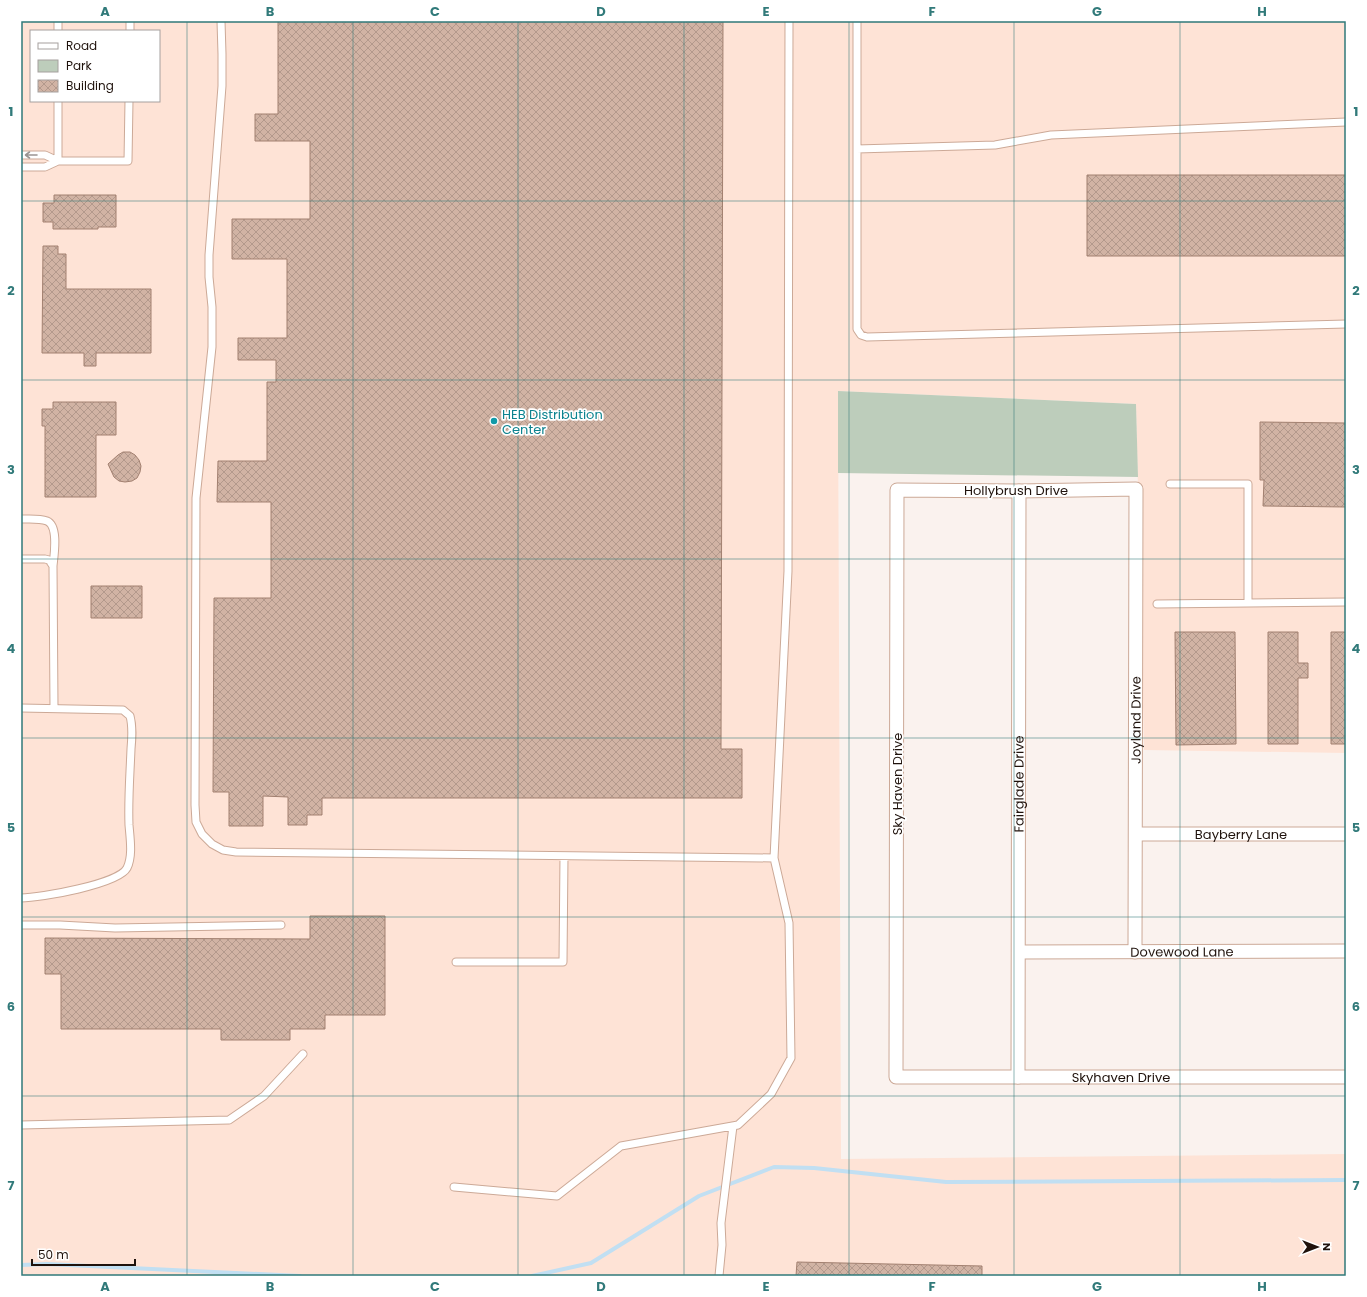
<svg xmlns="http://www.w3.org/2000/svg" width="1367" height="1297" viewBox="0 0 1367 1297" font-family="Poppins,sans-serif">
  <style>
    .built { fill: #fee3d6; fill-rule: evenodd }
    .green { fill: #bdcdbb }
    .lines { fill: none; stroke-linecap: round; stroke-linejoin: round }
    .stream { stroke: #c1dff2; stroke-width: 4 }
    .building { fill: url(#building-cross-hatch); stroke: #a28070 }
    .service-casing { stroke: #cca997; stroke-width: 9 }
    .minor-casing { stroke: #cca997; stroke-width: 15 }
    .service { stroke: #fff; stroke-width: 7 }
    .minor { stroke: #fff; stroke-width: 13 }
    .oneway { stroke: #9a9492 }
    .grid { fill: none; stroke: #317a7a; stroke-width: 1; stroke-opacity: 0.55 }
    .culture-dot { fill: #0f9aa8; stroke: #fff; stroke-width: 1.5 }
    .labels { text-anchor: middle; stroke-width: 3.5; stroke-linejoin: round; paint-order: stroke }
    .culture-label { font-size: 13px; fill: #0d838f; stroke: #fff; text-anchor: start }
    .street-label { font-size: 13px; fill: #1f120c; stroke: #fff }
    .neatline { fill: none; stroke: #317a7a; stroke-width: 1.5 }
    .grid-label { font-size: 13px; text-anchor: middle; font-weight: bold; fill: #317a7a }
  </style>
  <defs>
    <pattern id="building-cross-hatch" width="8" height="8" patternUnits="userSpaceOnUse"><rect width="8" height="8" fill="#d1b3a4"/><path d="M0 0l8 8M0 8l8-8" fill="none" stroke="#b3998c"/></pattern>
  </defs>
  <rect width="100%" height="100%" fill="#faf2ee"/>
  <path class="built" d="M 21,21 L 1346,21 L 1346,753 L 1144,750 L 1136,404 L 838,391 L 841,1159 L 1346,1154 L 1346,1276 L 21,1276 ZM 31,31 L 159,31 L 159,101 L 31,101 Z"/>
  <path class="green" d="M 838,391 L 1136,404 L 1138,477 L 838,473 Z"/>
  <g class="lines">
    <path class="stream" d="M 21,1265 L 47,1264 L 300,1276
      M 532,1276 L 591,1263 L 699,1196 L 774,1167 L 814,1168 L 946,1182 L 1346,1180"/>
  </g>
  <path class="building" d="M 278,21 L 723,21 L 721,749 L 742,749 L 742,798 L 322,798 L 322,815 L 307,815 L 307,825 L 288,825 L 288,797 L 263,796 L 263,826 L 229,826 L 229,792 L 213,792 L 214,598 L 271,598 L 271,502 L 217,502 L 218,461 L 267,461 L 267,382 L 276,382 L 276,360 L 238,360 L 238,338 L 287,338 L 287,259 L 232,259 L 232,219 L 310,219 L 310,141 L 255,141 L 255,114 L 278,114 Z
    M 1087,175 L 1346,175 L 1346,256 L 1087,256 Z
    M 54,195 L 116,195 L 116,227 L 98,227 L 98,229 L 53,229 L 53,222 L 43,222 L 43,203 L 54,203 Z
    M 43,246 L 58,246 L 58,254 L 66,254 L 66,289 L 151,289 L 151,353 L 96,353 L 96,366 L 84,366 L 84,353 L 42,353 Z
    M 53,402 L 116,402 L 116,435 L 96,435 L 96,497 L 45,497 L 45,426 L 42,426 L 42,409 L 53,409 Z
    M 1260,422 L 1346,423 L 1346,507 L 1263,506 L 1264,480 L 1260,480 Z
    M 123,452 L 130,452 L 135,455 L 139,460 L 141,466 L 140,472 L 137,478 L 132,481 L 125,482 L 119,481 L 114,477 L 108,464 L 118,455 Z
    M 91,586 L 142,586 L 142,618 L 91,618 Z
    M 1175,632 L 1235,632 L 1236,744 L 1176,745 Z
    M 1268,632 L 1298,632 L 1298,663 L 1308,663 L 1308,678 L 1298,678 L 1298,744 L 1268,744 Z
    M 1331,632 L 1346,632 L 1346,744 L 1331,744 Z
    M 310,916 L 385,916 L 385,1015 L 325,1015 L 325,1029 L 290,1029 L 290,1040 L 221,1040 L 221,1029 L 61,1029 L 61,974 L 45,974 L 45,938 L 310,939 Z
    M 797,1262 L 982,1266 L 982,1276 L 796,1276 Z"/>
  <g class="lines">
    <defs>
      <path id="service" d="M 221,21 L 222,54 L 222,86 L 209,255 L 209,277 L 212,307 L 212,347 L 196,498 L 195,805 L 196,822 L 202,834 L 212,844 L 223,850 L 236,852 L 774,858 L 788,571 L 789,21
        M 857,21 L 857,329 L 861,335 L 867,337 L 1346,324
        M 58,31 L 58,21
        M 130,31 L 130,21
        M 58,101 L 58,161 L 128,161 L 129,101
        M 857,149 L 995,145 L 1051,135 L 1346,122
        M 21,155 L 45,155 L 58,161 L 45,167 L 21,167
        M 1170,484 L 1248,484 L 1248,603
        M 21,519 C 29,519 39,518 47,521 C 59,526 54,555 53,566
        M 21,559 L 45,559 L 49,560 L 53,566 L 54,708
        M 1157,604 L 1346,602
        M 21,708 L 123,710 L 130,716 C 133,727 132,738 131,749 C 130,775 128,800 129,825 C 130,838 133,856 127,868 C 119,884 40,898 21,898
        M 21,925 L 60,925 L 115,928 L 281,925
        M 456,962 L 563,962 L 564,856
        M 21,1125 L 229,1120 L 264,1096 L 303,1054
        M 454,1187 L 557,1196 L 621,1146 L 738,1125 L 771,1094 L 791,1058 L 789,923 L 774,858
        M 719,1276 L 722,1245 L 721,1223 L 733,1126"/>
      <g id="minor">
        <path id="s1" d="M 1136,834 L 1346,834"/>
        <path id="s2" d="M 1019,952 L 1346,951"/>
        <path id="s3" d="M 1135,952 L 1136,489 L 1019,491 L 897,490 L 896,1077 L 1346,1077"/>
        <path id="s4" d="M 1018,1077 L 1019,491"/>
      </g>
    </defs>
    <use href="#service" class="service-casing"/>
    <use href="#minor" class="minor-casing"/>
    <use href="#service" class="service"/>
    <use href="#minor" class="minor"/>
  </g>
  <defs><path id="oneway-shaft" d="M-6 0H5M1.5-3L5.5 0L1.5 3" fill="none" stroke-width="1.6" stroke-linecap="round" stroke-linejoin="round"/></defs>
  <use class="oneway" href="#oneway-shaft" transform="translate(31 155) rotate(180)"/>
  <path class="grid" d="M 187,21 L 187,1276M 353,21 L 353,1276M 518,21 L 518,1276M 684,21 L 684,1276M 849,21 L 849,1276M 1014,21 L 1014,1276M 1180,21 L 1180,1276M 21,201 L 1346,201M 21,380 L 1346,380M 21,559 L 1346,559M 21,738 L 1346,738M 21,917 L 1346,917M 21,1096 L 1346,1096"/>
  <circle class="culture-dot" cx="494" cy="421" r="4"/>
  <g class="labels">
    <g class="culture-label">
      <text x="502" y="419">HEB Distribution<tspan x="502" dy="15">Center</tspan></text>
    </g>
    <g class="street-label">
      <text x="1016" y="495">Hollybrush Drive</text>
      <text dy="5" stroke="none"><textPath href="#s3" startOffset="232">Joyland Drive</textPath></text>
      <text transform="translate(897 784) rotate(-90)" y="5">Sky Haven Drive</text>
      <text dy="5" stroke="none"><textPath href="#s4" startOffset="293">Fairglade Drive</textPath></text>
      <text dy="5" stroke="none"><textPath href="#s1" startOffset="105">Bayberry Lane</textPath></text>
      <text dy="5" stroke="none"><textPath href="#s2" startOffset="163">Dovewood Lane</textPath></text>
      <text dy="5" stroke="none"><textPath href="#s3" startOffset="1514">Skyhaven Drive</textPath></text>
    </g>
  </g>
  <rect width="1367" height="1297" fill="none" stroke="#ffffff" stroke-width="44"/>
  <rect x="30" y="30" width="130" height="72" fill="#ffffff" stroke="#a5a09e"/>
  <rect x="38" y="43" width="20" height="6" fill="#ffffff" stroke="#a5a09e"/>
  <text x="66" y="50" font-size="12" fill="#1f120c">Road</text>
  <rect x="38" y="60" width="20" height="12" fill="#bdcdbb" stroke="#a5a09e"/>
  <text x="66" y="70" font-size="12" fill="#1f120c">Park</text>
  <rect x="38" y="80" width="20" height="12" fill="url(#building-cross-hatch)" stroke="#a5a09e"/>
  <text x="66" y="90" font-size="12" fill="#1f120c">Building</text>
  <g transform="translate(1317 1247) rotate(90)" stroke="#ffffff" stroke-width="3" paint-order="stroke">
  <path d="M0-3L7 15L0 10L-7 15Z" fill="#1f120c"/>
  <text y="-6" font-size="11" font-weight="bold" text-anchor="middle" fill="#1f120c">N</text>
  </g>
  <path d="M32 1259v6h103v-6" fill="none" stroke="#1f120c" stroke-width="2"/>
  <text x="38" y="1259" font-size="12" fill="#1f120c" stroke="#ffffff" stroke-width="3" paint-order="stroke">50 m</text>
  <rect x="22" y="22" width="1323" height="1253" class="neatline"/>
  <g class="grid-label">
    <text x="105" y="16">A</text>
    <text x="270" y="16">B</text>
    <text x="435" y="16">C</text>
    <text x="601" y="16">D</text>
    <text x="766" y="16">E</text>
    <text x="932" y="16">F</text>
    <text x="1097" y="16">G</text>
    <text x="1262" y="16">H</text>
    <text x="11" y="116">1</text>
    <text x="1356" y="116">1</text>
    <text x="11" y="295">2</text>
    <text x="1356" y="295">2</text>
    <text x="11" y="474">3</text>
    <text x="1356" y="474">3</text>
    <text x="11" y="653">4</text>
    <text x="1356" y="653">4</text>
    <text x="11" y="832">5</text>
    <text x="1356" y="832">5</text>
    <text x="11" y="1011">6</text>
    <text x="1356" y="1011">6</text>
    <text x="11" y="1190">7</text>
    <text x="1356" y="1190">7</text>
    <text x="105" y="1291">A</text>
    <text x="270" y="1291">B</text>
    <text x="435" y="1291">C</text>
    <text x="601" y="1291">D</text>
    <text x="766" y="1291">E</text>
    <text x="932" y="1291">F</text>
    <text x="1097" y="1291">G</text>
    <text x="1262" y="1291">H</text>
  </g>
</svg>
